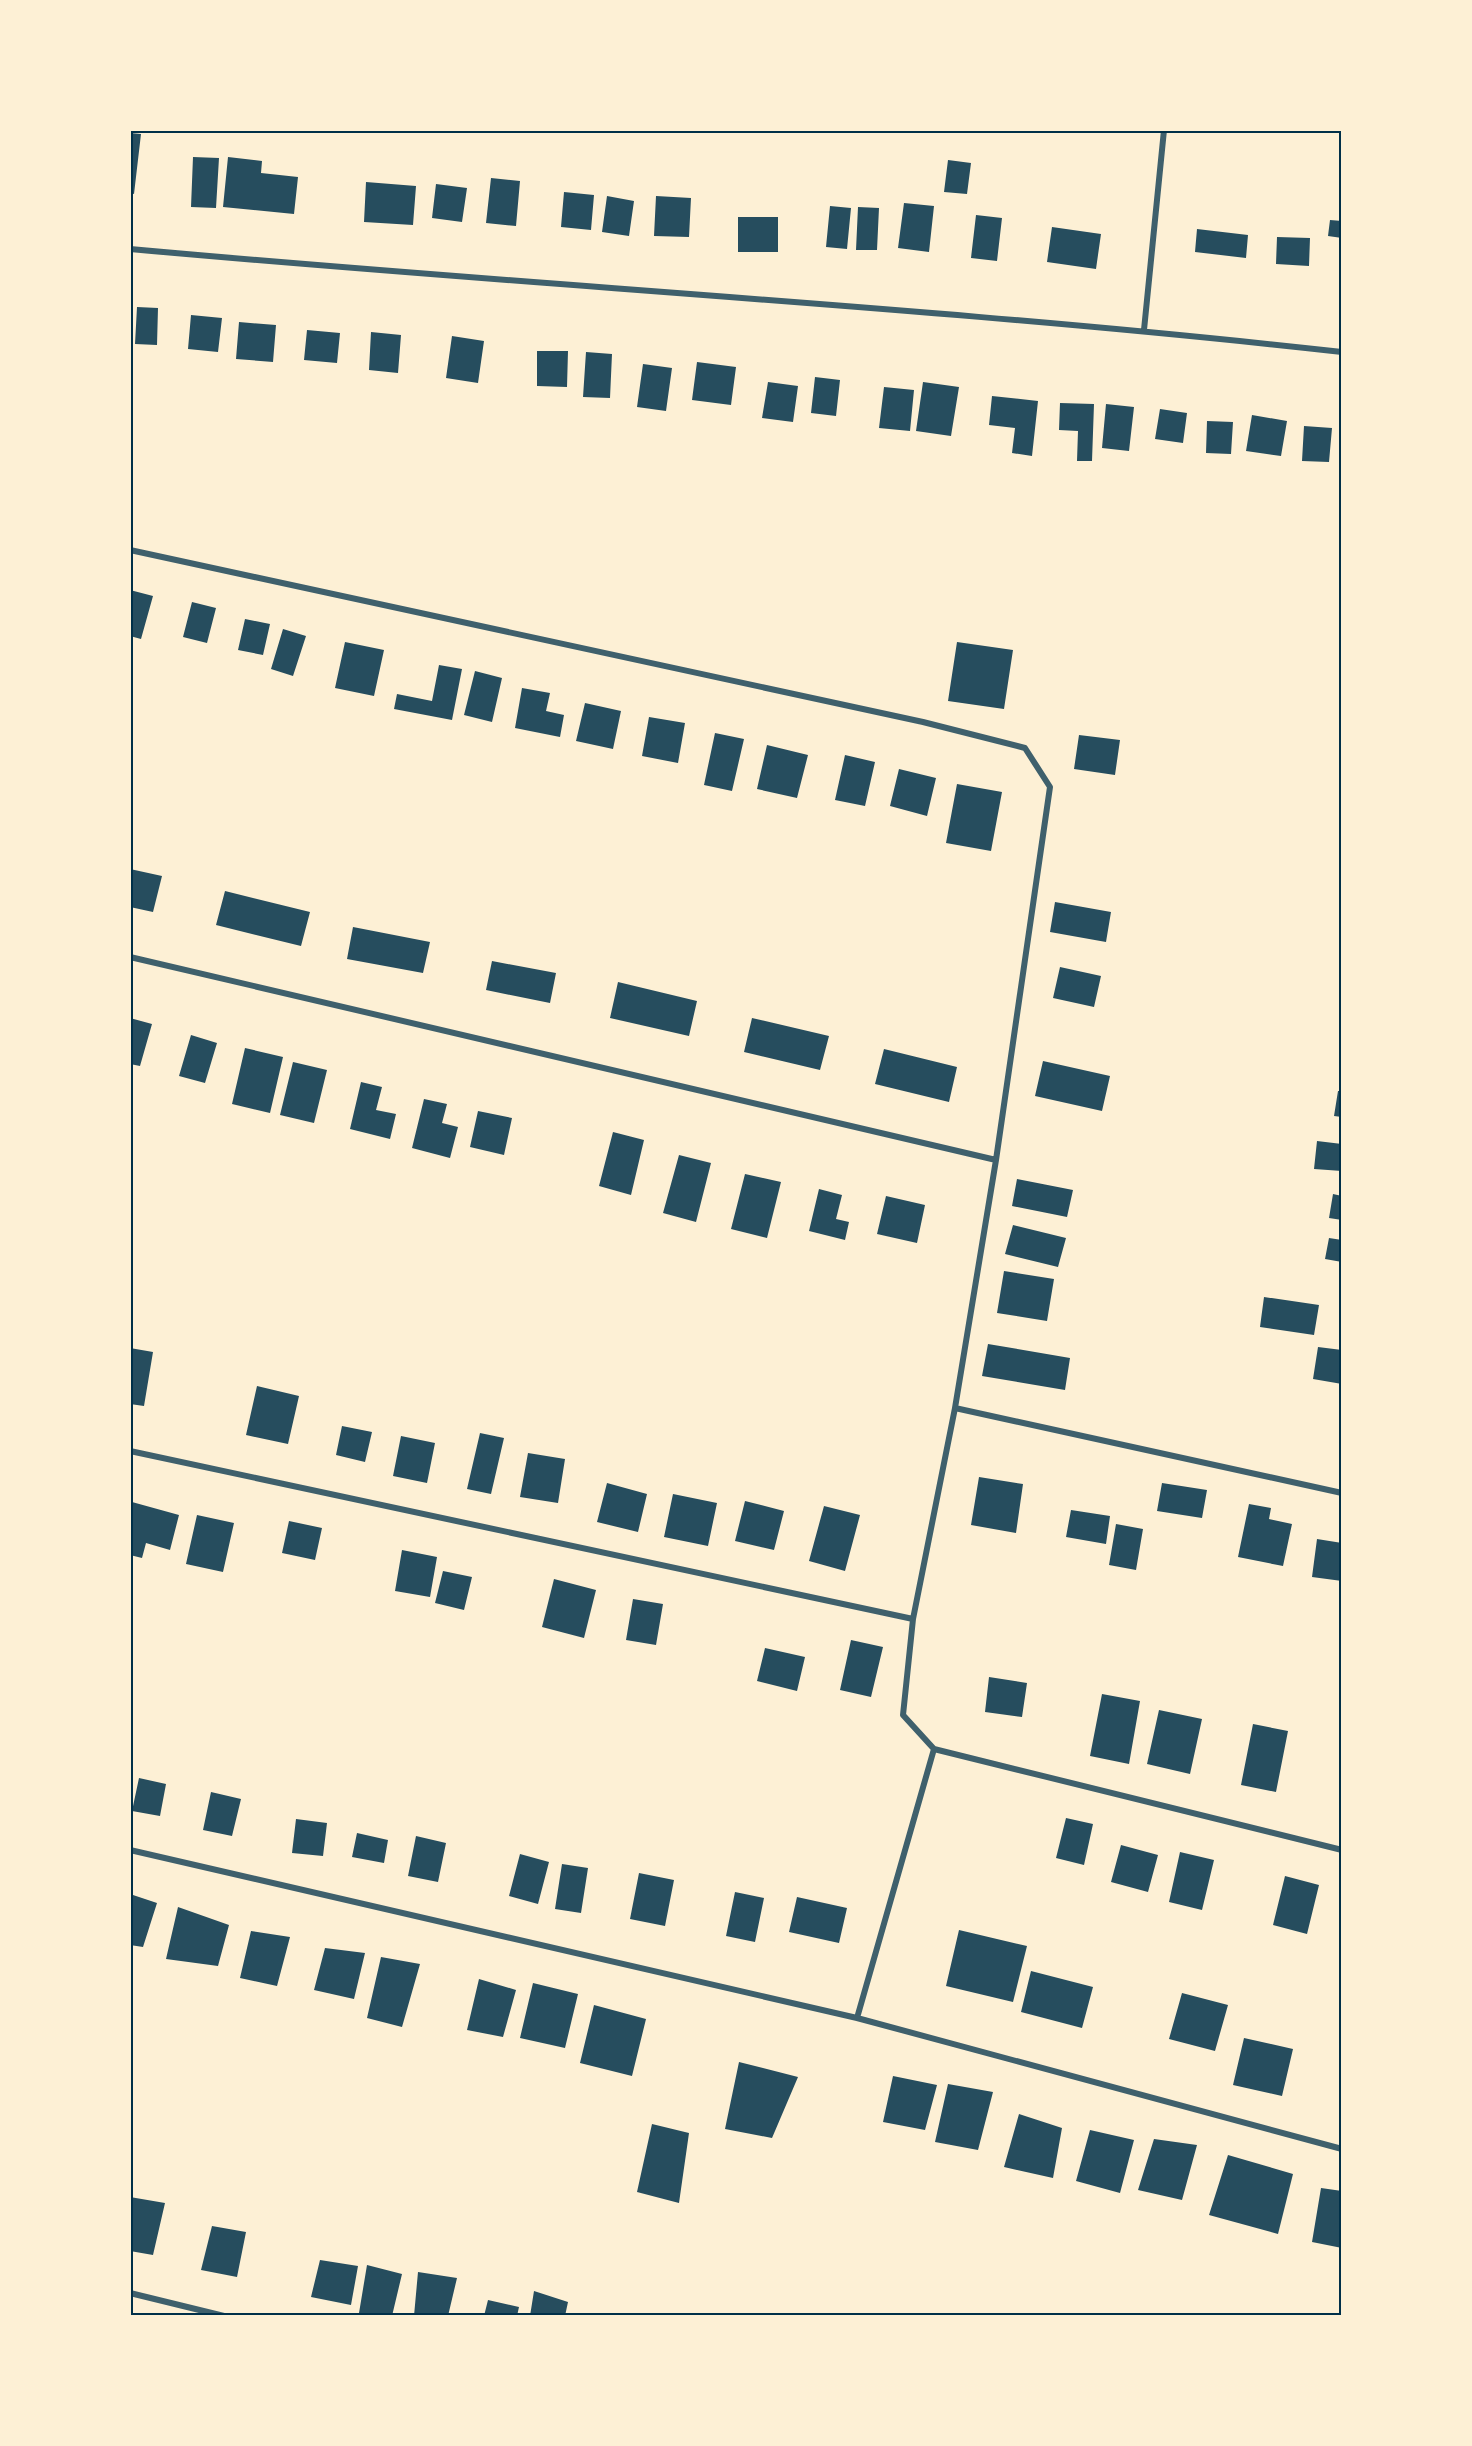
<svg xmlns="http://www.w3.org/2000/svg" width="1472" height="2446" viewBox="0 0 1472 2446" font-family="Manrope,sans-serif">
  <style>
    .building { fill: #264d5e }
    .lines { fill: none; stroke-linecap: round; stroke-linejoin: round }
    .minor { stroke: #3f606c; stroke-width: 6 }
    .neatline { fill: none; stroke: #003049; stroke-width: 2 }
  </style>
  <rect width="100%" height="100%" fill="#fdf0d5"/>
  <path class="building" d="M 130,133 L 141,134 L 134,194 L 130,193 Z
    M 193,157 L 219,158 L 216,208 L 191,207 Z
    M 228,157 L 262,161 L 261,173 L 298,177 L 294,214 L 223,207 Z
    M 948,160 L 971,163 L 967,194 L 944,192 Z
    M 491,178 L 520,181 L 516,226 L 486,223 Z
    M 366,182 L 416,186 L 413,225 L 364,222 Z
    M 436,184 L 467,188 L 462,222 L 432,218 Z
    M 564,192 L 594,195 L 591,230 L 561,227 Z
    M 607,196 L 634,201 L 629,236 L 602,232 Z
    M 656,196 L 691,198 L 689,237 L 654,236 Z
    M 904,203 L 934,206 L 929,252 L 898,248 Z
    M 830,206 L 851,208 L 847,249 L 826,247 Z
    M 858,207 L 879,208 L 877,250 L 856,250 Z
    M 976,215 L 1002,218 L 997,261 L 971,258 Z
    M 738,217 L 778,217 L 778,252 L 738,252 Z
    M 1330,220 L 1342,221 L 1342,238 L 1328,236 Z
    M 1052,227 L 1101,234 L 1096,269 L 1047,262 Z
    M 1197,229 L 1248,235 L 1246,258 L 1195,252 Z
    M 1277,237 L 1310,238 L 1309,266 L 1276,264 Z
    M 137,307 L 158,308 L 157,345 L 135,344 Z
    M 191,315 L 222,318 L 218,352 L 188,349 Z
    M 239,322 L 276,325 L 273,362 L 236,359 Z
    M 307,330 L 340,333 L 337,363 L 304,360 Z
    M 371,332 L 401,335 L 398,373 L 369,370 Z
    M 452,336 L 484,341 L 478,383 L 446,378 Z
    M 537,351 L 568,351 L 567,387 L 537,386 Z
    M 586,352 L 612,354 L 610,398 L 583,397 Z
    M 697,362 L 736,367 L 731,405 L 692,400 Z
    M 643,364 L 672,368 L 666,411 L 637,407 Z
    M 815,377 L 840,380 L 836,416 L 811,413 Z
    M 768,382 L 798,386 L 793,422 L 762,418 Z
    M 923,382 L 959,387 L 951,436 L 916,431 Z
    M 884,387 L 914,390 L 910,431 L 879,428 Z
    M 992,396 L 1038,401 L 1032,456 L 1012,453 L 1015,428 L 989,425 Z
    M 1060,403 L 1094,404 L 1092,461 L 1077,461 L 1078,431 L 1059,430 Z
    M 1106,404 L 1134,407 L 1129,451 L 1102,448 Z
    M 1160,409 L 1187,413 L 1183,443 L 1155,439 Z
    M 1252,415 L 1287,421 L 1281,456 L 1246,451 Z
    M 1207,421 L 1233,422 L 1231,454 L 1206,453 Z
    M 1304,426 L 1332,428 L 1329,462 L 1302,461 Z
    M 130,590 L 153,596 L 141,639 L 130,636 Z
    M 192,602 L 216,608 L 207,643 L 183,637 Z
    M 245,619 L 270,624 L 263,655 L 238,650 Z
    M 283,629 L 306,636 L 293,676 L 271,669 Z
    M 345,642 L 384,650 L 374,696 L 335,688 Z
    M 957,642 L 1013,650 L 1004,709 L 948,701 Z
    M 439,665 L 462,669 L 452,720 L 394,709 L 397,694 L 432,701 Z
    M 475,671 L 502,678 L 492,722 L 464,715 Z
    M 522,688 L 550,693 L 546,711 L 564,715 L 560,737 L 515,728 Z
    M 585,703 L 621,711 L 613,749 L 576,741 Z
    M 649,717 L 685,723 L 678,763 L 642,756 Z
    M 715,733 L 744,739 L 732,791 L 704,785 Z
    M 1079,735 L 1120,740 L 1115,775 L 1074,769 Z
    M 767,745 L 808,755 L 797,798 L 757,789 Z
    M 845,755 L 875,762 L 865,806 L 835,800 Z
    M 899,769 L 936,778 L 927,816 L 890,806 Z
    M 957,784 L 1002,792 L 991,851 L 946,843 Z
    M 130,869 L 162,876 L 153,912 L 130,907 Z
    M 225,891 L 310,912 L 301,946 L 216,925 Z
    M 1055,902 L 1111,912 L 1106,942 L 1050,932 Z
    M 353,927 L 430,942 L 423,973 L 347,959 Z
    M 492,961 L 556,973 L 550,1003 L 486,990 Z
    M 1060,967 L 1101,976 L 1094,1007 L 1053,998 Z
    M 618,982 L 697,1001 L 689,1036 L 610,1018 Z
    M 130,1018 L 152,1024 L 140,1066 L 130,1064 Z
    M 752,1018 L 829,1036 L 820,1070 L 744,1052 Z
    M 191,1035 L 217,1043 L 205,1083 L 179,1076 Z
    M 245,1048 L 283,1057 L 270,1113 L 232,1104 Z
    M 884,1049 L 957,1067 L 949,1102 L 875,1084 Z
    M 1043,1061 L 1110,1076 L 1102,1111 L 1035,1096 Z
    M 293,1062 L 327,1070 L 314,1123 L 280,1115 Z
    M 361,1082 L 382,1087 L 376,1110 L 396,1114 L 390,1139 L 350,1129 Z
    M 1338,1091 L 1342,1091 L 1342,1117 L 1334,1116 Z
    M 424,1099 L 447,1104 L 442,1123 L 458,1127 L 450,1158 L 412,1148 Z
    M 478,1111 L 512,1118 L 504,1155 L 470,1147 Z
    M 613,1132 L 644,1140 L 631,1195 L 599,1186 Z
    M 1317,1141 L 1342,1144 L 1342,1171 L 1314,1169 Z
    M 679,1155 L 711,1163 L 696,1222 L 663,1213 Z
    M 745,1174 L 781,1182 L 767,1238 L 731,1229 Z
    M 1017,1179 L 1073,1190 L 1067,1217 L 1012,1206 Z
    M 819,1189 L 842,1195 L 836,1219 L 849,1222 L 845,1240 L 809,1231 Z
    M 1333,1194 L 1342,1196 L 1342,1220 L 1329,1218 Z
    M 886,1196 L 925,1205 L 917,1243 L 877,1234 Z
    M 1013,1225 L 1066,1238 L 1058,1267 L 1005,1254 Z
    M 1329,1238 L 1342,1240 L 1342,1262 L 1325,1259 Z
    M 1004,1271 L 1054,1279 L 1047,1321 L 997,1313 Z
    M 1264,1297 L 1319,1305 L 1314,1335 L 1260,1327 Z
    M 988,1344 L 1070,1358 L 1065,1390 L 982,1376 Z
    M 1318,1347 L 1342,1350 L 1342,1384 L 1313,1379 Z
    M 130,1348 L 153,1352 L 144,1406 L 130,1404 Z
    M 257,1386 L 299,1396 L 288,1444 L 246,1435 Z
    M 342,1426 L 372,1432 L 365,1462 L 336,1455 Z
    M 480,1433 L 504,1438 L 491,1494 L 467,1489 Z
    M 401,1436 L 435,1443 L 427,1483 L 393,1476 Z
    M 528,1453 L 565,1459 L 558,1503 L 520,1497 Z
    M 979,1477 L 1023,1484 L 1016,1533 L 971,1525 Z
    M 607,1483 L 647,1494 L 638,1532 L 597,1522 Z
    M 1162,1483 L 1207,1490 L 1202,1518 L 1157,1511 Z
    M 673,1494 L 717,1503 L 708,1546 L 664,1537 Z
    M 745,1501 L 784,1511 L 774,1550 L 735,1541 Z
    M 132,1502 L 179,1515 L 170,1550 L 146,1543 L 142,1558 L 130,1555 Z
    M 1249,1504 L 1271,1508 L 1269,1519 L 1292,1524 L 1283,1566 L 1238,1557 Z
    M 824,1506 L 860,1515 L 845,1571 L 809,1561 Z
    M 1071,1510 L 1110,1516 L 1106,1544 L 1066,1537 Z
    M 197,1515 L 234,1523 L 223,1572 L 186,1564 Z
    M 289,1521 L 322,1528 L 315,1560 L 282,1553 Z
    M 1116,1524 L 1143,1529 L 1136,1570 L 1109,1565 Z
    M 1317,1539 L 1342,1543 L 1342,1581 L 1312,1577 Z
    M 402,1550 L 437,1557 L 430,1597 L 395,1591 Z
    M 443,1571 L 472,1577 L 464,1610 L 435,1603 Z
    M 554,1579 L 596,1590 L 584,1638 L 542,1627 Z
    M 633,1599 L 663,1604 L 656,1645 L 626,1640 Z
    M 851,1640 L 883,1647 L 871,1697 L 840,1690 Z
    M 765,1648 L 805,1657 L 797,1691 L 757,1681 Z
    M 989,1677 L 1027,1683 L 1022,1717 L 985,1712 Z
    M 1102,1694 L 1140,1701 L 1129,1764 L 1090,1756 Z
    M 1159,1710 L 1202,1719 L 1190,1774 L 1147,1764 Z
    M 1253,1724 L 1288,1731 L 1276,1792 L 1241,1785 Z
    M 139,1778 L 166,1784 L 160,1816 L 132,1811 Z
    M 211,1792 L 241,1799 L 232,1836 L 203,1830 Z
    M 1066,1818 L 1093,1824 L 1084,1865 L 1056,1858 Z
    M 296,1819 L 327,1823 L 323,1856 L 292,1853 Z
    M 357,1833 L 388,1840 L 384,1863 L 352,1857 Z
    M 416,1836 L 446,1843 L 438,1882 L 408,1876 Z
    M 1121,1845 L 1158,1855 L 1148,1892 L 1111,1882 Z
    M 1180,1852 L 1214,1860 L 1202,1910 L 1169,1902 Z
    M 520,1854 L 549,1862 L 538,1904 L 509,1896 Z
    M 562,1864 L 588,1868 L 581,1913 L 555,1909 Z
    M 639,1873 L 674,1880 L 665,1926 L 630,1919 Z
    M 1285,1876 L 1319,1885 L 1307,1934 L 1273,1925 Z
    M 735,1892 L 764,1898 L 755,1942 L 726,1936 Z
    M 130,1894 L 157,1903 L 143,1947 L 130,1945 Z
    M 797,1897 L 847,1908 L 839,1943 L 789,1932 Z
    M 178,1907 L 229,1925 L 218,1966 L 166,1959 Z
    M 959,1930 L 1027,1946 L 1013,2002 L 946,1986 Z
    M 251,1931 L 290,1937 L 277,1986 L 240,1978 Z
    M 325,1948 L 365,1953 L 354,1999 L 314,1990 Z
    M 381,1957 L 420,1964 L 402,2027 L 367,2018 Z
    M 1031,1971 L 1093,1987 L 1082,2028 L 1021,2012 Z
    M 479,1979 L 516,1990 L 503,2037 L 467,2030 Z
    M 533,1983 L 578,1994 L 565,2048 L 520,2038 Z
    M 1182,1993 L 1228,2005 L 1215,2051 L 1169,2039 Z
    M 594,2005 L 646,2019 L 632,2076 L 580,2063 Z
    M 1244,2038 L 1293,2049 L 1282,2096 L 1233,2085 Z
    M 739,2062 L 798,2077 L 772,2138 L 725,2129 Z
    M 893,2076 L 937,2085 L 925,2130 L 883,2122 Z
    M 948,2084 L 993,2092 L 978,2150 L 935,2142 Z
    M 1019,2114 L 1062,2128 L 1053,2178 L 1004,2167 Z
    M 652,2124 L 689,2133 L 679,2203 L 637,2192 Z
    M 1090,2130 L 1134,2140 L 1120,2193 L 1076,2181 Z
    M 1154,2139 L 1197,2145 L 1182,2200 L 1138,2190 Z
    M 1228,2155 L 1293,2174 L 1278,2234 L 1209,2215 Z
    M 1321,2188 L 1342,2191 L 1342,2248 L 1312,2242 Z
    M 130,2197 L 165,2203 L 153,2255 L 130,2251 Z
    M 212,2226 L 246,2232 L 237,2277 L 201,2270 Z
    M 320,2260 L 358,2266 L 351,2305 L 311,2297 Z
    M 367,2265 L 402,2274 L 392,2316 L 359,2313 Z
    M 418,2272 L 457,2278 L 448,2316 L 414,2316 Z
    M 534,2291 L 568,2302 L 565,2316 L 530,2316 Z
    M 488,2300 L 519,2307 L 517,2316 L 484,2316 Z"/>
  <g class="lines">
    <path class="minor" d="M 130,249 C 534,286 939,307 1342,352
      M 1144,330 L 1164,130
      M 130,550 L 923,722 L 1025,748 L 1050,787 L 996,1160 L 955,1408 L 913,1619 L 903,1715 L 934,1749 L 857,2018
      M 130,957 L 996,1160
      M 955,1408 L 1342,1493
      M 130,1451 L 913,1619
      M 934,1749 L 1342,1850
      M 130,1850 L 857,2018 L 1342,2149
      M 130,2293 L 224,2316"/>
  </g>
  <rect width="1472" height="2446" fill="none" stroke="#fdf0d5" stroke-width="264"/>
  <rect x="132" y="132" width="1208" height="2182" class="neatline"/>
</svg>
